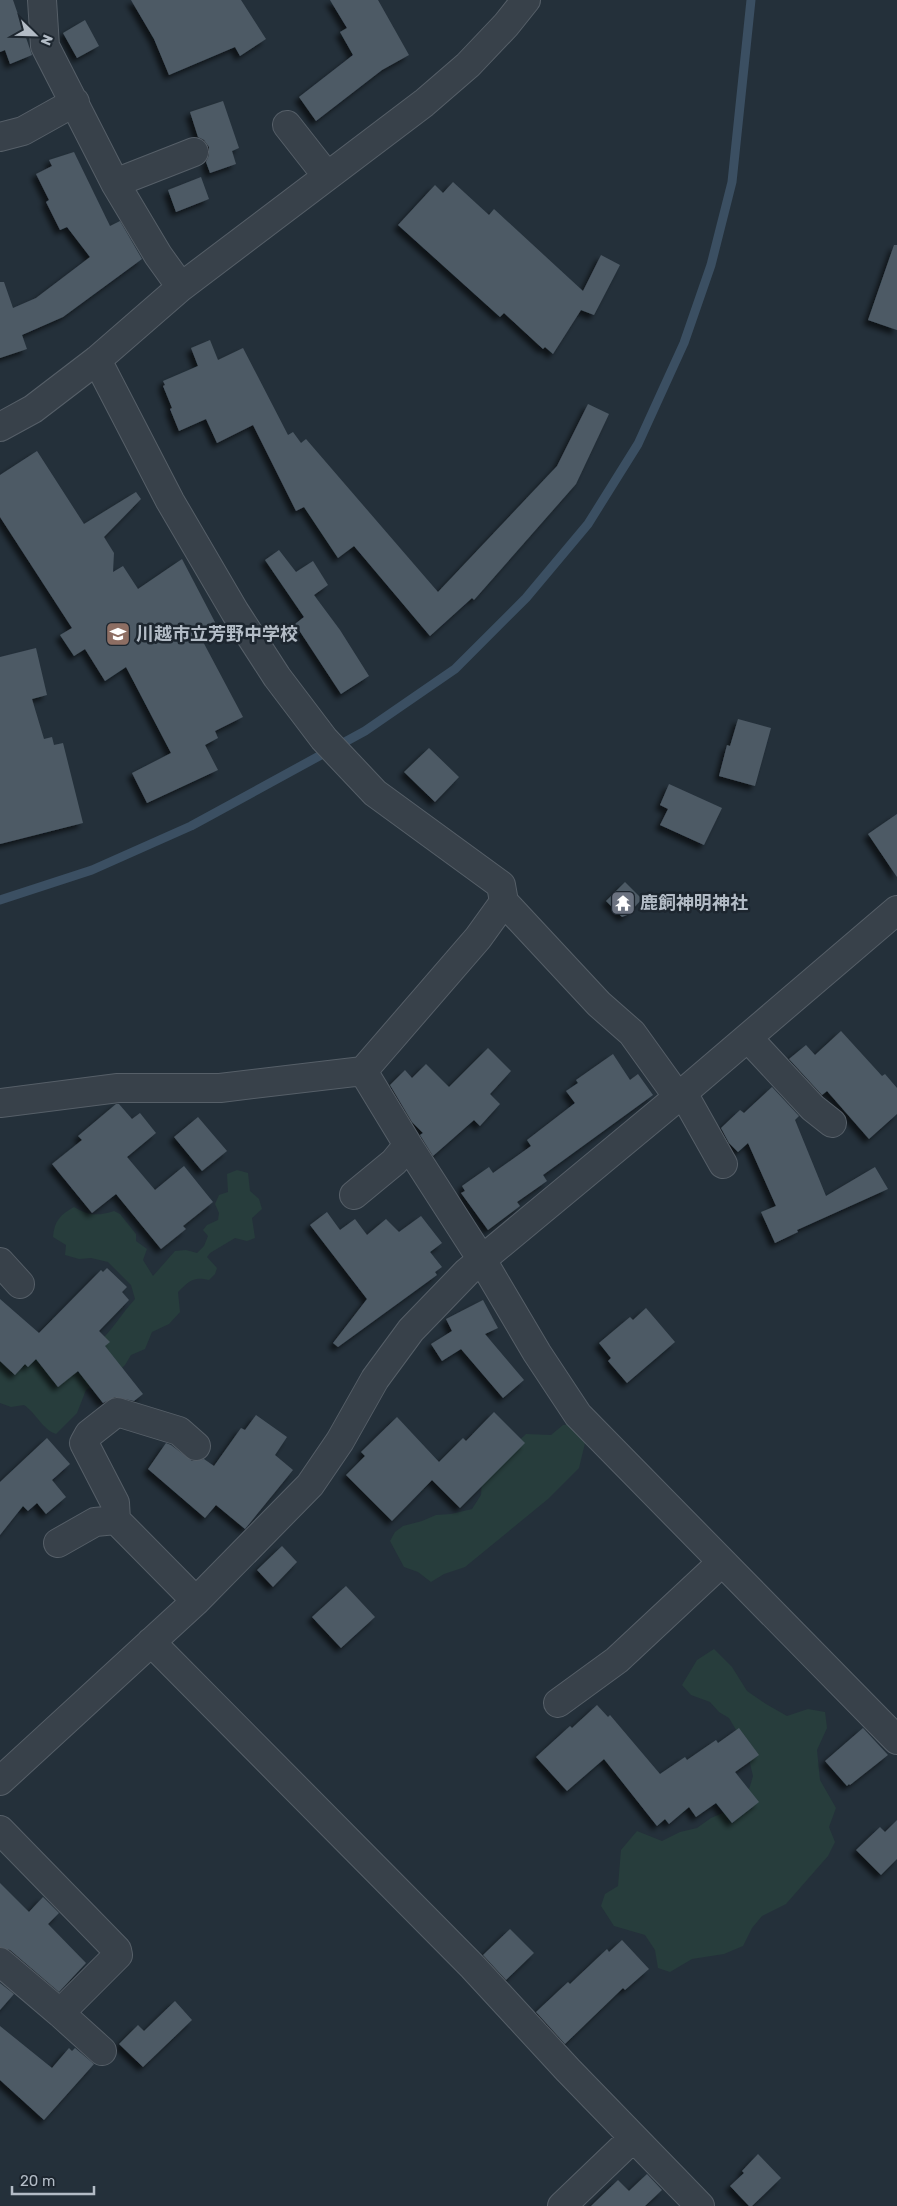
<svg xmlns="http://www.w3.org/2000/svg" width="897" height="2206" viewBox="0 0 897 2206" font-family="Rubik,'Noto Sans JP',sans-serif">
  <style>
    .green { fill: #273d3c }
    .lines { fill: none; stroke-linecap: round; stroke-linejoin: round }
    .stream { stroke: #3b4f62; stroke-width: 9 }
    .building { fill: #4d5a65; filter: url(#shadow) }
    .minor-casing { stroke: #565f68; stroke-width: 30 }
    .minor { stroke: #38414a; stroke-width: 28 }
    .labels { text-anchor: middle; stroke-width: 5; stroke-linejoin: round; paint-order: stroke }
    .poi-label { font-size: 18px; font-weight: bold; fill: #b3bcc6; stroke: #1d262f; text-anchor: start }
  </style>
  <defs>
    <filter id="shadow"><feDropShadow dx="-4.5" dy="4.5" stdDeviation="2.5" flood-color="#0009"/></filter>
  </defs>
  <rect width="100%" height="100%" fill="#24303a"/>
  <path class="green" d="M 237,1170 L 248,1173 L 250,1191 L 259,1199 L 262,1209 L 252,1218 L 255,1238 L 247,1241 L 235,1238 L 210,1253 L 207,1257 L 217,1268 L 215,1274 L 209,1280 C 193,1276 189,1281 178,1292 L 180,1312 L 169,1324 L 152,1332 L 145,1349 L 131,1355 L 125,1365 L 115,1374 L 86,1390 L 77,1413 L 56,1434 C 43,1430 36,1413 24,1405 L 11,1407 L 0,1403 L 0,1354 L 98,1343 C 112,1331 122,1313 135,1299 L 131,1285 L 108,1262 L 91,1258 L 79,1259 L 65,1255 L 66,1245 L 53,1237 C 54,1221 61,1214 74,1207 C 89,1216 98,1216 114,1211 L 120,1214 L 136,1234 L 136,1241 L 147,1249 L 143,1260 L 153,1276 L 175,1251 L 186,1250 L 197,1253 L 204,1246 L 208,1236 L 203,1230 L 207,1225 L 218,1220 L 219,1213 L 215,1204 L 219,1195 L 228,1192 L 227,1174 Z
    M 563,1425 L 577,1425 L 586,1439 L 579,1468 L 548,1499 L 465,1567 L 444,1574 L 431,1582 L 418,1572 L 404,1567 L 390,1541 L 395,1532 L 403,1526 L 422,1521 L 436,1515 L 451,1514 L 472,1509 L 481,1495 L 482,1476 L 526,1434 L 551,1435 Z
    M 714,1649 L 732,1667 L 747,1691 L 766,1704 L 787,1716 L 808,1709 L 825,1712 L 827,1728 L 817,1750 L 820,1780 L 836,1808 L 829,1827 L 835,1842 L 828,1856 L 786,1904 L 762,1916 L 752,1928 L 743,1946 L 724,1954 L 692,1959 L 670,1972 L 658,1968 L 655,1950 L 645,1935 L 614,1926 L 601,1906 L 605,1894 L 618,1886 L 621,1850 L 637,1831 L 662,1841 L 680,1832 L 697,1828 L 711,1818 L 745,1803 L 753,1776 L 746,1747 L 729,1718 L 719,1712 L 710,1702 L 691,1695 L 682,1685 L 697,1660 Z"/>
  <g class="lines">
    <path class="stream" d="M 0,900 L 92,870 L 191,826 L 365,731 L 455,669 L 526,598 L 588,524 L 638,444 L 684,343 L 711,265 L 732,182 L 751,0"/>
  </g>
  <path class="building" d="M 0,0 L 13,0 L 32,55 L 10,64 L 5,50 L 0,52 Z
    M 131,0 L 241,0 L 266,39 L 240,56 L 235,47 L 169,75 L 154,39 Z
    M 330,0 L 378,0 L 409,55 L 382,70 L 316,121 L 299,97 L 353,55 L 340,32 L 347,28 Z
    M 85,20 L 99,46 L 77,58 L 63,33 Z
    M 223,101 L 239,148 L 232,151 L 236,164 L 210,173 L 206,162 L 209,155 L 209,147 L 204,140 L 198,137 L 190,112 Z
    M 74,152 L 110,226 L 120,221 L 142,259 L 63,317 L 22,335 L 27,349 L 0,358 L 0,282 L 4,282 L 13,308 L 36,298 L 90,257 L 67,227 L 60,230 L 46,202 L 49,200 L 36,174 L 52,166 L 49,160 Z
    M 201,177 L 209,199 L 176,212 L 168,190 Z
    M 453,182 L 489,215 L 494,209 L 583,291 L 601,255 L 620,265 L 594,315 L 581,310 L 553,354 L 545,347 L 543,349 L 504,313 L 500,317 L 398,225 L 435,185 L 443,193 Z
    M 894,245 L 897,245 L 897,330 L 868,320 Z
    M 210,340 L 218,360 L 243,348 L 288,435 L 293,432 L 301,443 L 306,439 L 438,592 L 557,466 L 588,404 L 609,414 L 576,484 L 474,600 L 472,598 L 430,636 L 354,546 L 338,558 L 304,507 L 296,511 L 253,425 L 217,443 L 206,419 L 179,431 L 170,409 L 172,408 L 163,386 L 165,385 L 163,381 L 198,366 L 191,348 Z
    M 37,451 L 84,524 L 136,492 L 141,499 L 104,537 L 114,553 L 113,572 L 123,566 L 138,589 L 182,559 L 217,626 L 200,636 L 243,717 L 215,731 L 218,738 L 205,745 L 218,770 L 147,803 L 132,773 L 171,753 L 126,667 L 105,681 L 85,649 L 74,656 L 60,635 L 72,628 L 0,517 L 0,475 Z
    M 279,550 L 296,572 L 313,561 L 328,585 L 314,595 L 340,630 L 369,676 L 341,694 L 295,624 L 304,617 L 265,560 Z
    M 36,648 L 47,695 L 32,699 L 44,739 L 52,737 L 54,745 L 63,743 L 83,823 L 0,844 L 0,657 Z
    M 738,719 L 771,728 L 755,786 L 719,776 L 727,745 L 730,746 Z
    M 429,748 L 459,777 L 435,802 L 404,772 Z
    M 669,784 L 722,808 L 704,845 L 660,825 L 668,809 L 660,805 Z
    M 897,814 L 897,877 L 868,834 Z
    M 625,882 L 642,899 L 627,915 L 622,917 L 606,901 Z
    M 841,1031 L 882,1076 L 885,1074 L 897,1088 L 897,1114 L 869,1139 L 827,1091 L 822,1095 L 789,1059 L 806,1045 L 815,1055 Z
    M 488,1048 L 511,1071 L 490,1094 L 500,1104 L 480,1126 L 474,1120 L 433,1156 L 420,1135 L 423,1133 L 412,1122 L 390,1085 L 405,1070 L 412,1078 L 426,1064 L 449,1087 Z
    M 613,1054 L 630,1080 L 638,1074 L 653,1095 L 543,1175 L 547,1181 L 517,1202 L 520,1206 L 488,1230 L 461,1193 L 465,1191 L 462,1186 L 489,1167 L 493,1173 L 531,1146 L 527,1140 L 575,1103 L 566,1091 L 578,1083 L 576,1080 Z
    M 772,1087 L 799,1116 L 795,1120 L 826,1196 L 875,1167 L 888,1189 L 797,1230 L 798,1232 L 775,1243 L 761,1212 L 776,1206 L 748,1143 L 738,1152 L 729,1143 L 721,1128 L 740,1110 L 744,1113 Z
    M 116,1104 L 119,1104 L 132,1119 L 140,1113 L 156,1133 L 127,1157 L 155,1190 L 184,1166 L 213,1202 L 183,1226 L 186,1229 L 161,1249 L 116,1194 L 92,1213 L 52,1164 L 82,1140 L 78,1136 Z
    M 198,1117 L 227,1151 L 202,1171 L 174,1137 Z
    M 327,1212 L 340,1230 L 355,1219 L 367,1235 L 386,1219 L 399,1232 L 421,1216 L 442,1243 L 430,1252 L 442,1267 L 435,1272 L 437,1275 L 338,1347 L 333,1343 L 367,1299 L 310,1225 Z
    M 107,1268 L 127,1287 L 122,1292 L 129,1300 L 99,1331 L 110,1342 L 105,1346 L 143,1394 L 134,1401 L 115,1397 L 103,1403 L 78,1371 L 58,1387 L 36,1359 L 28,1367 L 25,1364 L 15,1375 L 0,1361 L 0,1299 L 39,1333 L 101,1270 L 103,1272 Z
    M 483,1300 L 498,1328 L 485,1334 L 524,1380 L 503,1398 L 461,1349 L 442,1361 L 431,1344 L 452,1331 L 446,1319 Z
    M 646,1308 L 675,1342 L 627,1383 L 608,1361 L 611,1358 L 599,1343 L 630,1317 L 633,1320 Z
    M 494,1412 L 525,1443 L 460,1508 L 432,1480 L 392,1521 L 346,1475 L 365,1456 L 361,1452 L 397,1417 L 439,1462 L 463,1438 L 466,1441 Z
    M 256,1415 L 287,1437 L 275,1455 L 293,1470 L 245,1529 L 216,1505 L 205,1518 L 148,1469 L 166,1443 L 171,1445 L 192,1461 L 204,1459 L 214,1466 L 241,1428 L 245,1430 Z
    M 47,1438 L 70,1464 L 52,1480 L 66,1497 L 46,1514 L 37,1503 L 28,1511 L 23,1506 L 0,1535 L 0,1482 Z
    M 282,1546 L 297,1562 L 273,1587 L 257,1570 Z
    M 346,1586 L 375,1617 L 341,1648 L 312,1617 Z
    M 597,1705 L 608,1717 L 610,1715 L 660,1774 L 685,1757 L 687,1760 L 716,1740 L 718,1743 L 739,1728 L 759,1755 L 735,1772 L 759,1802 L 732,1823 L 716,1803 L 696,1817 L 689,1807 L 669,1824 L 665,1819 L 657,1826 L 604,1759 L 567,1791 L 536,1757 L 570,1726 L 572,1728 Z
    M 863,1728 L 888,1755 L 850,1785 L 849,1784 L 847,1786 L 825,1761 Z
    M 897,1820 L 897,1859 L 881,1875 L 856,1850 L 880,1827 L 885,1832 Z
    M 0,1883 L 29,1912 L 43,1897 L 59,1913 L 48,1924 L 86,1963 L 59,1992 L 10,1950 L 0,1947 Z
    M 510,1929 L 534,1953 L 506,1980 L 483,1955 Z
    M 622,1940 L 649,1969 L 625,1990 L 623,1988 L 565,2044 L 536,2012 L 568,1982 L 570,1984 L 607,1949 L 609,1952 Z
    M 0,1983 L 14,1994 L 0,2010 Z
    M 175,2001 L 192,2020 L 143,2067 L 119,2044 L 138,2025 L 144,2031 Z
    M 0,2026 L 52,2068 L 69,2048 L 72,2051 L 75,2048 L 94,2064 L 44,2120 L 0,2080 Z
    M 758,2154 L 781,2178 L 752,2206 L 749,2206 L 730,2186 L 744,2173 L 742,2171 Z
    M 647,2174 L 662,2190 L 645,2206 L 591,2206 L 618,2180 L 629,2191 Z"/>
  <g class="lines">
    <defs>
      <path id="minor" d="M 42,0 L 45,46 L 115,183 L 158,255 L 181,287
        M 287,125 L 327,176
        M 0,137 L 23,131 L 75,102
        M 115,183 L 194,152
        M 97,360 L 170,501 L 235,612 L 277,677 L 324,739 L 375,793 L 501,885 L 504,902 L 599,1004 L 632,1033 L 678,1097
        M 0,427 L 33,409 L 97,360 L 181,287 L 424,103 L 468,65 L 506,25 L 526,0
        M 748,1038 L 813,1108 L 832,1123
        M 363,1071 L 408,1145 L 482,1260 L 537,1353 L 578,1415 L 897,1740
        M 683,1093 L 723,1164
        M 0,1103 L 118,1088 L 220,1088 L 363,1071 L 478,938 L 504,902
        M 354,1195 L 394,1162 L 408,1145
        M 0,1262 L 20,1284
        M 116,1520 L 115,1503 L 84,1443 L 89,1434 L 117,1412 L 179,1431 L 196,1446
        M 58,1543 L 95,1522 L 116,1520 L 196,1601
        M 151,1642 L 473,1967 L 568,2070 L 700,2206
        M 558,1703 L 617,1660 L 721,1563
        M 0,1781 L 196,1601 L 310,1485 L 340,1441 L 375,1379 L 411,1330 L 467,1272 L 678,1097 L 897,910
        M 0,1830 L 117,1950 L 118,1955 L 60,2013 L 0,1962
        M 60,2013 L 102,2051
        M 562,2206 L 633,2138"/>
    </defs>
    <use href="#minor" class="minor-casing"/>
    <use href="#minor" class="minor"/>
  </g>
  <defs>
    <symbol id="school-square" viewBox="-11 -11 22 22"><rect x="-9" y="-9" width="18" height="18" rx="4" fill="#8d6e63" stroke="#1d262f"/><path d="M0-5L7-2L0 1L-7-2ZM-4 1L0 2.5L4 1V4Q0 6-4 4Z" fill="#fff"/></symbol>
    <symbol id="temple-square" viewBox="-11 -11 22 22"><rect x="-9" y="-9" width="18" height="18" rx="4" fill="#6b7280" stroke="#1d262f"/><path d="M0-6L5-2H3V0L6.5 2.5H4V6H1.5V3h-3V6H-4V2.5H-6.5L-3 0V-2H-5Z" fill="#fff"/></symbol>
  </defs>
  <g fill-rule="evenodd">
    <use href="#school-square" x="104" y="620" width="28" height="28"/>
    <use href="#temple-square" x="609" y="889" width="28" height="28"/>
  </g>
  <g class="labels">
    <g class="poi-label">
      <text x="136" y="640">川越市立芳野中学校</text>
      <text x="640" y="909">鹿飼神明神社</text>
    </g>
  </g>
  <g transform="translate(35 35) rotate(113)" stroke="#1d262f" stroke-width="4" paint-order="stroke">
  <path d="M0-4L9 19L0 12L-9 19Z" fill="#b3bcc6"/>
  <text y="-8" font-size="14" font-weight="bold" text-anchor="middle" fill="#b3bcc6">N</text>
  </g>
  <path d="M12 2186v8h82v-8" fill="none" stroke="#b3bcc6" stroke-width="2.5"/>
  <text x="20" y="2186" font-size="15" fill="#b3bcc6" stroke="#1d262f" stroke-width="4" paint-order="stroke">20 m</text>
</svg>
